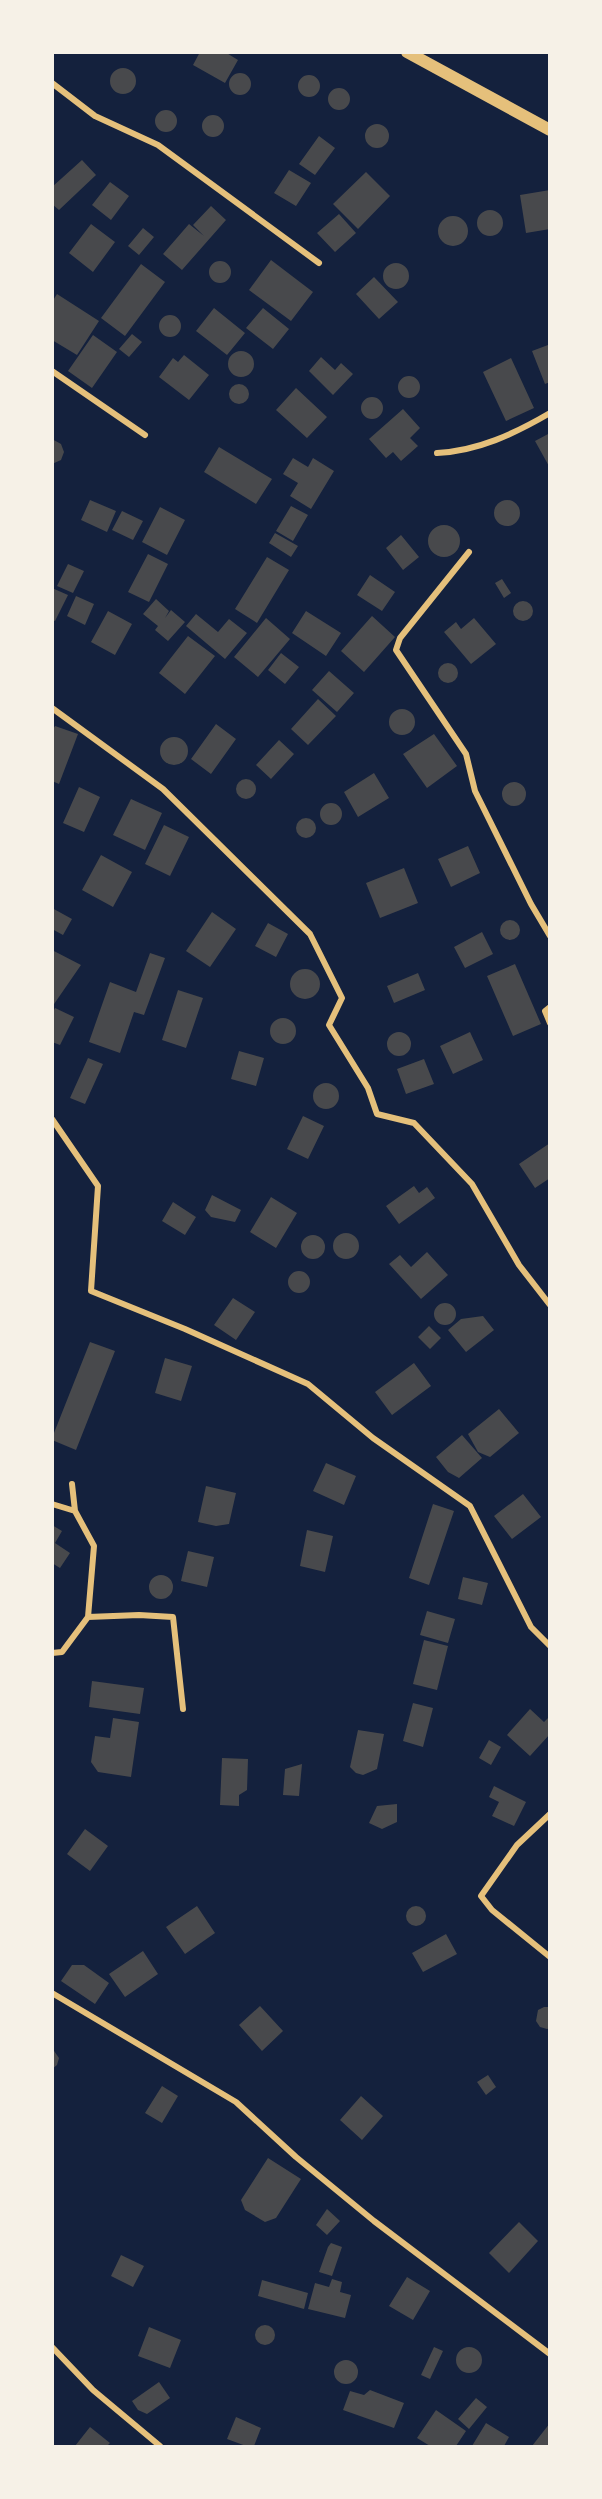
<svg xmlns="http://www.w3.org/2000/svg" width="602" height="2499" viewBox="0 0 602 2499" font-family="'PT Sans Narrow',sans-serif">
  <style>
    .building { fill: #48494c }
    .lines { fill: none; stroke-linecap: round; stroke-linejoin: round }
    .minor { stroke: #e5c07b; stroke-width: 6 }
    .secondary { stroke: #e5c07b; stroke-width: 12 }
  </style>
  <rect width="100%" height="100%" fill="#14213d"/>
  <path class="building" d="M 200,52 L 225,52 L 238,60 L 225,83 L 193,65 Z
    M110 81a13 13 0 1 1 26 0a13 13 0 1 1-26 0Z
    M229 84a11 11 0 1 1 22 0a11 11 0 1 1-22 0Z
    M298 86a11 11 0 1 1 22 0a11 11 0 1 1-22 0Z
    M328 99a11 11 0 1 1 22 0a11 11 0 1 1-22 0Z
    M155 121a11 11 0 1 1 22 0a11 11 0 1 1-22 0Z
    M202 126a11 11 0 1 1 22 0a11 11 0 1 1-22 0Z
    M365 136a12 12 0 1 1 24 0a12 12 0 1 1-24 0Z
    M 319,136 L 335,148 L 315,175 L 299,164 Z
    M 82,160 L 96,175 L 59,210 L 52,204 L 52,187 Z
    M 289,170 L 311,183 L 296,206 L 274,193 Z
    M 366,172 L 390,196 L 358,229 L 333,204 Z
    M 110,182 L 129,196 L 111,220 L 92,205 Z
    M 550,190 L 550,229 L 526,233 L 520,195 Z
    M 211,206 L 226,220 L 182,270 L 163,254 L 189,224 L 204,236 L 193,225 Z
    M477 223a13 13 0 1 1 26 0a13 13 0 1 1-26 0Z
    M 339,214 L 356,233 L 335,252 L 317,233 Z
    M438 231a15 15 0 1 1 30 0a15 15 0 1 1-30 0Z
    M 91,224 L 115,242 L 93,272 L 69,253 Z
    M 143,228 L 154,237 L 139,255 L 128,246 Z
    M 271,260 L 313,292 L 291,321 L 249,290 Z
    M209 272a11 11 0 1 1 22 0a11 11 0 1 1-22 0Z
    M383 276a13 13 0 1 1 26 0a13 13 0 1 1-26 0Z
    M 141,264 L 165,282 L 125,336 L 101,318 Z
    M 374,277 L 398,302 L 379,319 L 356,294 Z
    M 57,294 L 99,321 L 77,355 L 52,340 L 52,302 Z
    M 214,308 L 245,333 L 227,355 L 196,331 Z
    M 263,308 L 289,329 L 273,349 L 246,328 Z
    M159 326a11 11 0 1 1 22 0a11 11 0 1 1-22 0Z
    M 132,334 L 142,342 L 129,357 L 119,349 Z
    M 93,335 L 117,352 L 92,388 L 68,371 Z
    M 548,345 L 550,382 L 545,384 L 532,351 Z
    M228 364a13 13 0 1 1 26 0a13 13 0 1 1-26 0Z
    M 184,355 L 209,375 L 189,400 L 159,377 L 173,358 L 178,362 Z
    M 321,357 L 335,370 L 341,363 L 353,374 L 333,395 L 309,371 Z
    M 511,358 L 534,408 L 506,421 L 483,372 Z
    M398 387a11 11 0 1 1 22 0a11 11 0 1 1-22 0Z
    M229 394a10 10 0 1 1 20 0a10 10 0 1 1-20 0Z
    M 296,388 L 327,417 L 307,438 L 276,410 Z
    M361 408a11 11 0 1 1 22 0a11 11 0 1 1-22 0Z
    M 403,409 L 420,428 L 410,438 L 418,446 L 401,461 L 393,452 L 386,458 L 369,439 Z
    M 550,433 L 550,468 L 535,441 Z
    M 52,439 L 61,444 L 64,452 L 61,460 L 52,464 Z
    M 219,447 L 272,479 L 256,504 L 204,472 Z
    M 293,458 L 308,467 L 313,458 L 334,471 L 311,509 L 290,496 L 298,483 L 283,474 Z
    M494 513a13 13 0 1 1 26 0a13 13 0 1 1-26 0Z
    M 90,500 L 116,511 L 107,532 L 81,520 Z
    M 291,506 L 308,515 L 293,541 L 276,531 Z
    M 160,507 L 185,520 L 167,555 L 142,542 Z
    M 122,511 L 143,521 L 133,540 L 112,530 Z
    M428 541a16 16 0 1 1 32 0a16 16 0 1 1-32 0Z
    M 275,533 L 298,546 L 291,557 L 269,543 Z
    M 401,535 L 419,557 L 403,570 L 386,548 Z
    M 148,554 L 168,564 L 149,602 L 128,592 Z
    M 267,557 L 289,570 L 257,623 L 235,609 Z
    M 68,564 L 84,571 L 73,593 L 57,586 Z
    M 370,575 L 395,592 L 382,611 L 357,595 Z
    M 502,579 L 511,593 L 504,598 L 495,583 Z
    M 52,588 L 68,595 L 55,621 L 52,620 Z
    M 76,596 L 94,604 L 85,625 L 67,616 Z
    M 156,599 L 169,611 L 165,618 L 171,610 L 185,622 L 168,641 L 155,630 L 158,626 L 143,614 Z
    M513 611a10 10 0 1 1 20 0a10 10 0 1 1-20 0Z
    M 108,611 L 132,624 L 115,655 L 91,642 Z
    M 306,611 L 341,633 L 326,656 L 292,633 Z
    M 196,614 L 218,632 L 229,619 L 247,633 L 225,659 L 186,626 Z
    M 372,616 L 395,637 L 364,672 L 341,651 Z
    M 266,618 L 290,639 L 258,677 L 234,657 Z
    M 474,618 L 496,644 L 471,664 L 444,632 L 456,622 L 461,629 Z
    M 188,636 L 215,656 L 185,694 L 159,673 Z
    M 281,653 L 299,667 L 285,684 L 268,670 Z
    M438 673a10 10 0 1 1 20 0a10 10 0 1 1-20 0Z
    M 329,671 L 354,693 L 337,712 L 312,690 Z
    M 318,699 L 336,716 L 308,745 L 291,729 Z
    M389 722a13 13 0 1 1 26 0a13 13 0 1 1-26 0Z
    M 216,724 L 236,739 L 211,774 L 191,759 Z
    M 55,726 L 78,734 L 59,784 L 52,781 L 52,731 Z
    M 434,734 L 457,766 L 427,788 L 403,754 Z
    M160 751a14 14 0 1 1 28 0a14 14 0 1 1-28 0Z
    M 279,740 L 294,754 L 271,779 L 256,765 Z
    M 374,773 L 389,798 L 358,817 L 344,792 Z
    M236 789a10 10 0 1 1 20 0a10 10 0 1 1-20 0Z
    M502 794a12 12 0 1 1 24 0a12 12 0 1 1-24 0Z
    M 79,787 L 100,797 L 84,832 L 63,823 Z
    M 131,799 L 162,813 L 145,850 L 113,835 Z
    M320 814a11 11 0 1 1 22 0a11 11 0 1 1-22 0Z
    M296 828a10 10 0 1 1 20 0a10 10 0 1 1-20 0Z
    M 164,825 L 189,837 L 170,876 L 145,864 Z
    M 468,846 L 480,873 L 451,887 L 438,859 Z
    M 101,855 L 132,872 L 113,907 L 82,890 Z
    M 404,868 L 418,903 L 380,918 L 366,883 Z
    M 52,908 L 72,919 L 63,935 L 52,929 Z
    M 212,912 L 236,929 L 210,967 L 186,951 Z
    M500 930a10 10 0 1 1 20 0a10 10 0 1 1-20 0Z
    M 268,923 L 288,934 L 276,957 L 255,946 Z
    M 482,932 L 493,954 L 465,968 L 454,947 Z
    M 52,950 L 81,965 L 52,1007 Z
    M 150,953 L 165,958 L 144,1015 L 134,1012 L 120,1053 L 89,1042 L 110,982 L 136,992 Z
    M 515,964 L 541,1024 L 513,1036 L 487,976 Z
    M290 984a15 15 0 1 1 30 0a15 15 0 1 1-30 0Z
    M 418,973 L 425,990 L 394,1003 L 387,986 Z
    M 178,990 L 203,998 L 186,1048 L 162,1040 Z
    M 55,1008 L 74,1017 L 60,1045 L 52,1042 L 52,1014 Z
    M270 1031a13 13 0 1 1 26 0a13 13 0 1 1-26 0Z
    M 470,1032 L 483,1060 L 453,1074 L 440,1046 Z
    M387 1044a12 12 0 1 1 24 0a12 12 0 1 1-24 0Z
    M 239,1051 L 264,1058 L 256,1086 L 231,1079 Z
    M 88,1058 L 103,1064 L 85,1104 L 70,1098 Z
    M 424,1059 L 434,1084 L 406,1094 L 397,1069 Z
    M313 1096a13 13 0 1 1 26 0a13 13 0 1 1-26 0Z
    M 303,1116 L 324,1126 L 308,1159 L 287,1149 Z
    M 550,1143 L 550,1178 L 535,1188 L 519,1164 Z
    M 414,1186 L 419,1193 L 427,1187 L 435,1198 L 399,1224 L 386,1206 Z
    M 212,1195 L 241,1210 L 235,1222 L 211,1217 L 205,1210 Z
    M 271,1197 L 297,1213 L 276,1248 L 250,1232 Z
    M 173,1202 L 196,1217 L 185,1235 L 162,1221 Z
    M333 1246a13 13 0 1 1 26 0a13 13 0 1 1-26 0Z
    M301 1247a12 12 0 1 1 24 0a12 12 0 1 1-24 0Z
    M 427,1252 L 448,1275 L 421,1299 L 389,1264 L 400,1255 L 411,1267 Z
    M288 1282a11 11 0 1 1 22 0a11 11 0 1 1-22 0Z
    M 233,1298 L 255,1312 L 236,1340 L 214,1325 Z
    M434 1314a11 11 0 1 1 22 0a11 11 0 1 1-22 0Z
    M 483,1316 L 494,1330 L 466,1352 L 448,1330 L 461,1319 Z
    M 429,1326 L 441,1338 L 430,1349 L 418,1337 Z
    M 90,1342 L 115,1351 L 76,1450 L 52,1440 L 52,1438 Z
    M 165,1358 L 192,1366 L 181,1401 L 155,1393 Z
    M 414,1363 L 431,1386 L 392,1415 L 375,1392 Z
    M 499,1409 L 519,1433 L 490,1457 L 478,1452 L 468,1434 Z
    M 462,1435 L 482,1458 L 459,1478 L 448,1472 L 436,1457 Z
    M 326,1463 L 356,1476 L 344,1505 L 313,1491 Z
    M 206,1486 L 236,1493 L 229,1524 L 216,1526 L 198,1522 Z
    M 523,1494 L 541,1517 L 512,1539 L 494,1516 Z
    M 433,1504 L 454,1511 L 429,1585 L 409,1578 Z
    M 52,1525 L 62,1531 L 55,1543 L 70,1553 L 60,1568 L 52,1563 Z
    M 307,1530 L 333,1536 L 325,1572 L 300,1566 Z
    M 188,1551 L 214,1557 L 207,1587 L 181,1581 Z
    M149 1587a12 12 0 1 1 24 0a12 12 0 1 1-24 0Z
    M 463,1577 L 488,1583 L 482,1605 L 458,1599 Z
    M 427,1611 L 455,1619 L 448,1643 L 420,1635 Z
    M 424,1640 L 448,1646 L 437,1690 L 413,1684 Z
    M 92,1681 L 144,1688 L 140,1714 L 89,1707 Z
    M 413,1703 L 433,1708 L 423,1747 L 403,1741 Z
    M 530,1709 L 544,1722 L 550,1716 L 550,1734 L 530,1756 L 507,1735 Z
    M 113,1718 L 139,1722 L 131,1777 L 98,1772 L 91,1762 L 95,1736 L 110,1738 Z
    M 358,1730 L 384,1734 L 377,1769 L 363,1775 L 356,1773 L 350,1767 Z
    M 489,1740 L 501,1747 L 491,1765 L 479,1758 Z
    M 222,1758 L 248,1759 L 247,1790 L 239,1795 L 239,1806 L 220,1805 Z
    M 302,1764 L 299,1796 L 283,1795 L 285,1769 Z
    M 494,1786 L 526,1802 L 514,1826 L 492,1816 L 499,1802 L 489,1797 Z
    M 397,1804 L 397,1822 L 382,1829 L 369,1823 L 377,1806 Z
    M 85,1829 L 108,1846 L 90,1871 L 67,1854 Z
    M 197,1906 L 215,1933 L 185,1954 L 166,1927 Z
    M406 1916a10 10 0 1 1 20 0a10 10 0 1 1-20 0Z
    M 446,1934 L 457,1954 L 423,1972 L 412,1953 Z
    M 143,1951 L 158,1974 L 125,1997 L 109,1974 Z
    M 72,1965 L 84,1965 L 109,1983 L 95,2004 L 61,1981 Z
    M 260,2006 L 283,2031 L 262,2051 L 239,2025 Z
    M 544,2007 L 550,2007 L 550,2028 L 547,2029 L 540,2027 L 536,2021 L 538,2010 Z
    M 52,2048 L 59,2058 L 57,2065 L 52,2069 Z
    M 488,2075 L 496,2087 L 486,2095 L 477,2082 Z
    M 162,2086 L 178,2096 L 162,2123 L 145,2113 Z
    M 361,2096 L 383,2116 L 362,2140 L 340,2120 Z
    M 268,2158 L 301,2179 L 276,2218 L 265,2222 L 245,2210 L 241,2200 Z
    M 327,2209 L 340,2221 L 327,2235 L 316,2225 Z
    M 519,2222 L 538,2241 L 509,2273 L 489,2253 Z
    M 331,2243 L 342,2247 L 332,2276 L 319,2272 L 328,2247 Z
    M 121,2255 L 144,2266 L 133,2287 L 111,2276 Z
    M 407,2277 L 430,2291 L 413,2320 L 389,2306 Z
    M 332,2279 L 342,2282 L 340,2292 L 351,2295 L 345,2318 L 308,2309 L 315,2283 L 329,2287 Z
    M 262,2280 L 308,2293 L 304,2309 L 258,2296 Z
    M255 2335a10 10 0 1 1 20 0a10 10 0 1 1-20 0Z
    M 149,2327 L 181,2340 L 170,2368 L 138,2356 Z
    M 434,2347 L 443,2351 L 430,2379 L 421,2375 Z
    M456 2360a13 13 0 1 1 26 0a13 13 0 1 1-26 0Z
    M334 2372a12 12 0 1 1 24 0a12 12 0 1 1-24 0Z
    M 159,2382 L 170,2398 L 147,2414 L 138,2410 L 132,2401 Z
    M 370,2390 L 404,2403 L 394,2428 L 343,2410 L 350,2391 L 364,2395 Z
    M 476,2398 L 487,2407 L 469,2429 L 458,2419 Z
    M 436,2410 L 466,2431 L 456,2446 L 430,2446 L 417,2438 Z
    M 236,2417 L 261,2428 L 254,2446 L 246,2446 L 227,2439 Z
    M 486,2423 L 509,2437 L 504,2446 L 472,2446 Z
    M 550,2423 L 550,2446 L 532,2446 Z
    M 90,2427 L 110,2443 L 107,2446 L 75,2446 Z"/>
  <g class="lines">
    <path class="minor" d="M 52,83 L 95,116 L 158,145 L 319,263
      M 52,371 L 145,435
      M 437,453 C 478,451 514,434 550,413
      M 469,552 L 400,638 L 396,650 L 466,754 L 475,791 L 531,904 L 550,936
      M 52,708 L 163,789 L 310,934 L 342,998 L 329,1025 L 368,1088 L 377,1114 L 414,1123 L 472,1184 L 519,1265 L 550,1305
      M 550,1007 L 545,1011 L 550,1023
      M 52,1119 L 98,1186 L 91,1291 L 185,1329 L 308,1384 L 373,1438 L 470,1506 L 531,1627 L 550,1646
      M 52,1504 L 75,1511
      M 88,1617 L 139,1615 L 173,1617 L 183,1709
      M 52,1653 L 62,1652 L 88,1617 L 94,1546 L 75,1511 L 72,1484
      M 550,1814 L 517,1845 L 481,1896 L 492,1910 L 550,1957
      M 52,1993 L 236,2102 L 296,2157 L 374,2221 L 550,2354
      M 52,2347 L 93,2390 L 160,2446"/>
    <path class="secondary" d="M 407,52 L 550,130"/>
  </g>
  <rect width="602" height="2499" fill="none" stroke="#f6f1e7" stroke-width="108"/>
</svg>
